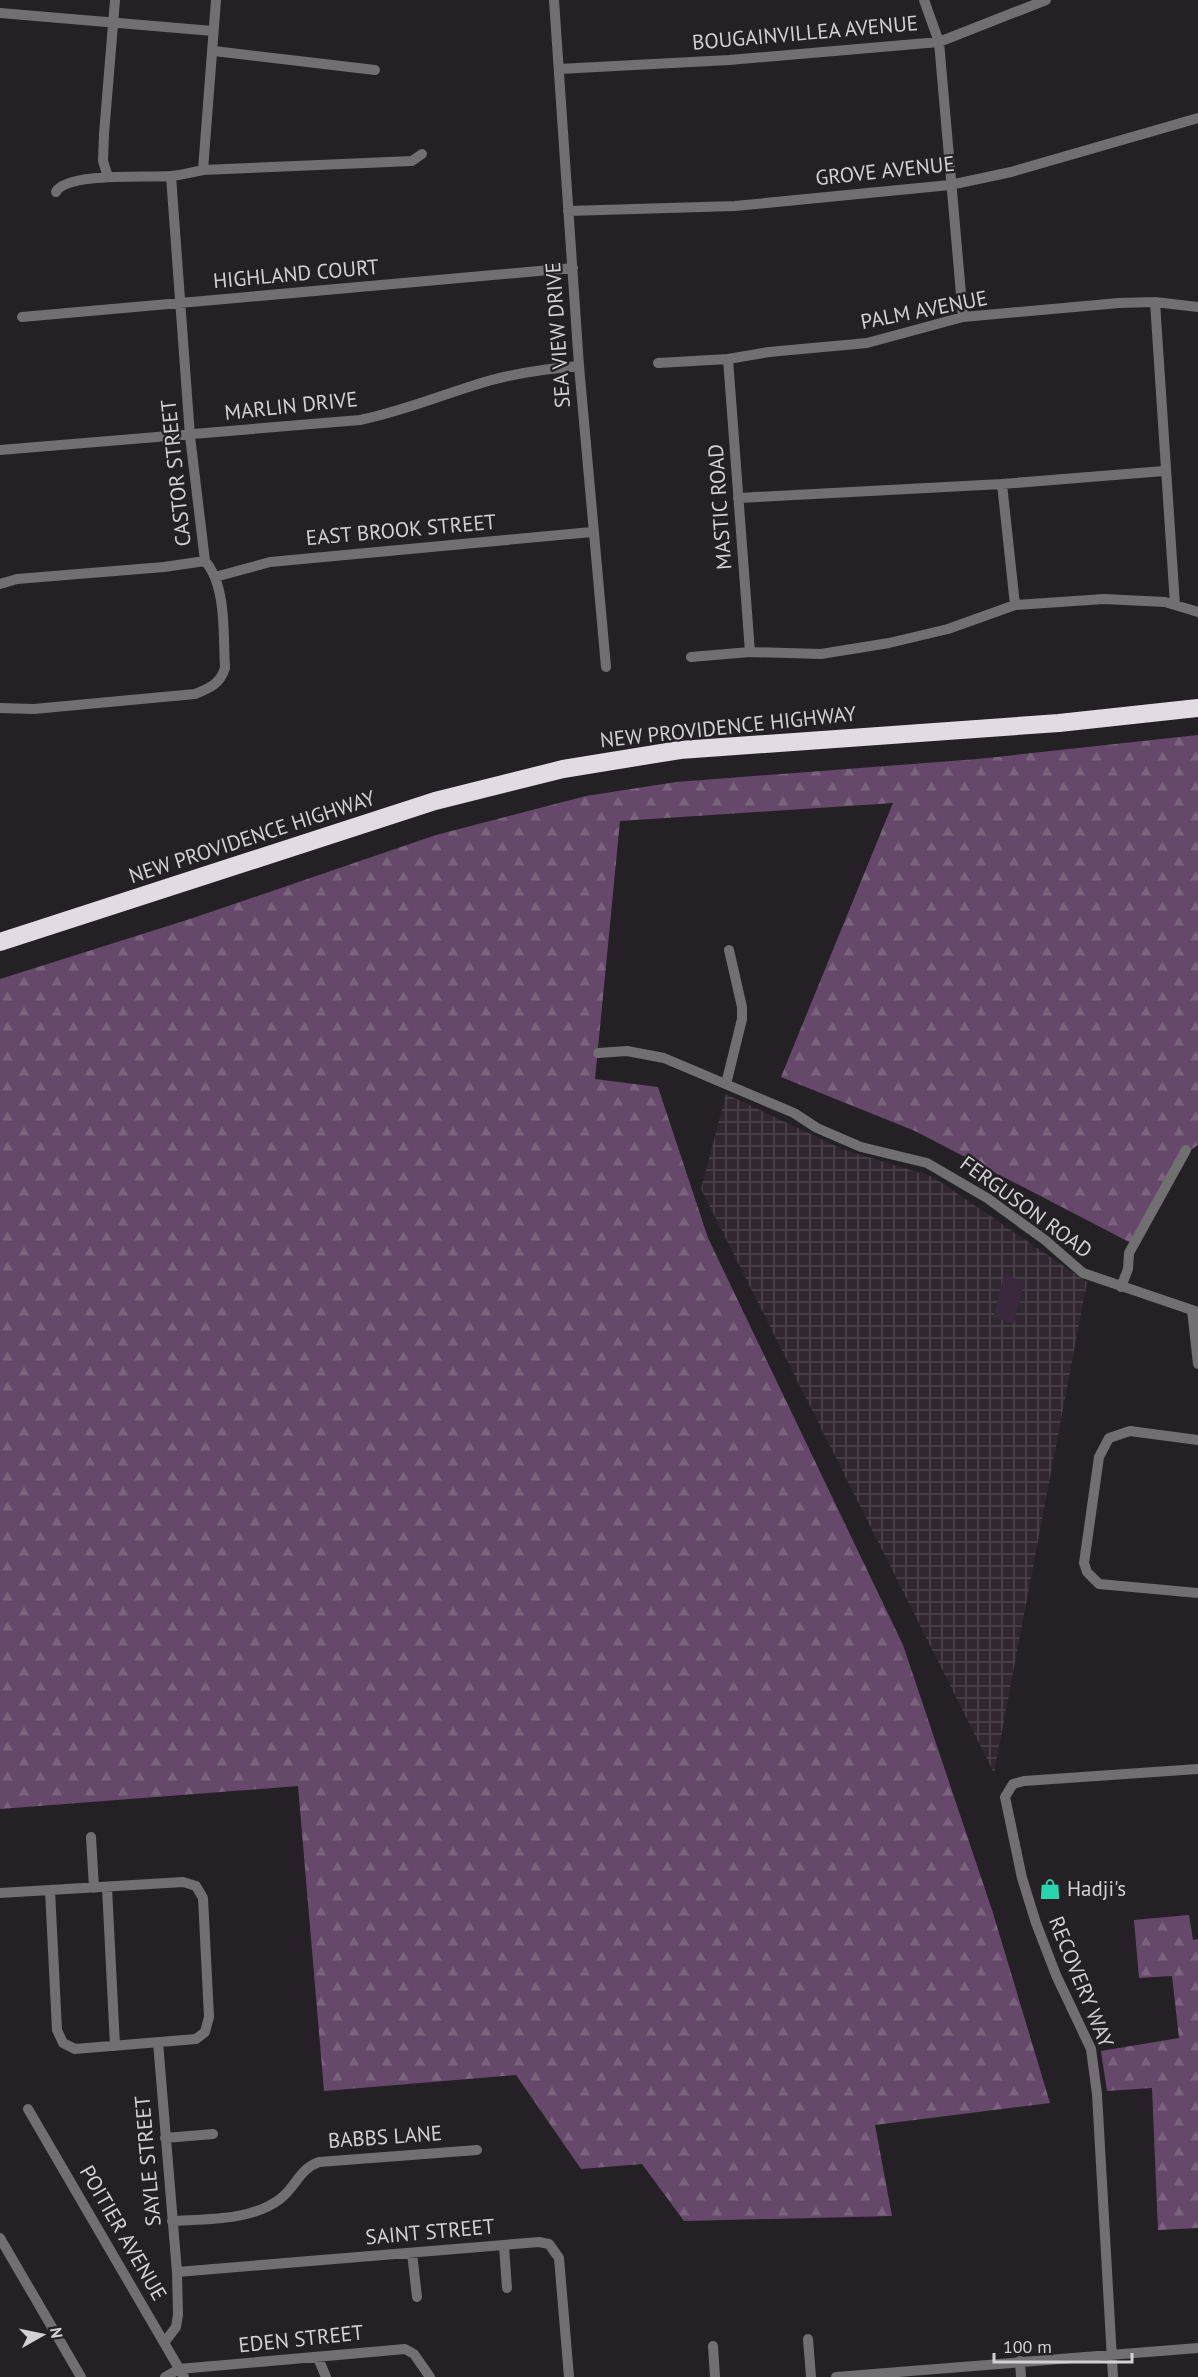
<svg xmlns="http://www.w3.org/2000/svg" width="1198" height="2377" viewBox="0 0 1198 2377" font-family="'PT Sans',sans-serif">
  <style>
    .industrial { fill: url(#industrial-grid) }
    .grass { fill: #3a283d }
    .forest { fill: url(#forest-firs) }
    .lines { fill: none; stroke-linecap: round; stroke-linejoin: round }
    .street { stroke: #716f72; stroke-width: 10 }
    .highway { stroke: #e2dbe3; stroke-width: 18 }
    .labels { text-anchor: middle; stroke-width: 4.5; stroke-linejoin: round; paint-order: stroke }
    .street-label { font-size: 21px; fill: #d3d0d4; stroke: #252026 }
    .poi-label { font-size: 21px; fill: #d3d0d4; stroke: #252026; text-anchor: start }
  </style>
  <defs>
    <pattern id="industrial-grid" width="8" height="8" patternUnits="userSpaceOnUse" patternTransform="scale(1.5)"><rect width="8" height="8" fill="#302731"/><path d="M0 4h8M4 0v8" fill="none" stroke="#4d454e"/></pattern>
    <pattern id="forest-firs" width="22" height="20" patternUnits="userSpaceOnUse" patternTransform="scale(1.5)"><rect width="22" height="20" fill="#66496a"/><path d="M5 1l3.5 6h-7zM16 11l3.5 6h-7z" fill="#7b627e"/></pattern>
  </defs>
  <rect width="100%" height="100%" fill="#252026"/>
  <path class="industrial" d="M 726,1094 L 842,1149 L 933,1177 L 1087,1282 L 994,1773 L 701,1189 Z"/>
  <path class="grass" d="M 1004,1275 L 1025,1281 L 1014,1323 L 993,1318 Z"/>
  <path class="forest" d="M 1198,735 L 1198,1145 L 1185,1154 L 1131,1243 L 915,1131 L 781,1077 L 893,803 L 620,821 L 595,1079 L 658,1087 L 708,1238 L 903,1645 L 993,1913 L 1050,2103 L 875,2125 L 892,2216 L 684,2221 L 642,2164 L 581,2169 L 516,2075 L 324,2091 L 298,1786 L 0,1809 L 0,979 L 193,918 L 436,835 L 586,796 L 676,782 L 978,759 Z
    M 1189,1915 L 1193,1940 L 1198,1939 L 1198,2228 L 1158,2230 L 1152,2088 L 1107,2091 L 1101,2051 L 1179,2038 L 1172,1976 L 1139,1978 L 1134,1920 Z"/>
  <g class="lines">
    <path class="street" d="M 554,0 L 579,366 L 606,667
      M 924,0 L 939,42 L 963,317
      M 0,13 L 213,31
      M 214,51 L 375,70
      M 559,69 L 729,60 L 939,42 L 1046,0
      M 203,170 L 216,0
      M 108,177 L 103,161 L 104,134 L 115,0
      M 56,192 C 66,172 149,178 171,176 C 182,175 193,172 203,170 L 412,161 L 422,154
      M 568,211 L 735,206 L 950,185 L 1011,172 L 1198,118
      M 1155,302 L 1175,605
      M 22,317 L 573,268
      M 728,359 L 750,652
      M 658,363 L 728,359 L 769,352 L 867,343 L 963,317 L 1119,303 L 1155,302 L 1198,307
      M 0,450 L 360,420 C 400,412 436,397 475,385 C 508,374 543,369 579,366
      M 1002,484 L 1015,605
      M 738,498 L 1002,484 L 1164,471
      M 215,577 L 270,562 L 592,532
      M 0,584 L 17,579 L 164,567 L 205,561
      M 691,657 L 750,652 L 821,654 L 889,643 L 948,629 L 1015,605 L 1104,599 L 1165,602 L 1198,612
      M 0,708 L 34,709 L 195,694 C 210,688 220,684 225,668 C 223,636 227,586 205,561 L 190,436 L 171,176
      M 598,1053 L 627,1051 L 664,1058 L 794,1113 L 817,1128 L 861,1147 L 927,1163 L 987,1198 L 1045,1240 L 1083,1273 L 1198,1312
      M 726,1084 L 742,1019 L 742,1007 L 729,950
      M 1121,1287 L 1128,1269 L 1129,1253 L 1186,1150
      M 1192,1310 L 1198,1364
      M 1198,1440 L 1130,1431 L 1109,1438 L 1099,1457 L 1084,1563 L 1087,1572 L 1099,1584 L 1198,1593
      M 91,1837 L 94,1888
      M 107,1887 L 115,2046
      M 0,1893 L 183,1882 L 196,1886 L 203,1898 L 209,2017 L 205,2032 L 196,2039 L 75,2049 L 63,2043 L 57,2030 L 50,1890
      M 158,2042 L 177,2272 L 178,2315 L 176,2327 L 164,2343
      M 28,2109 L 184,2377
      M 165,2138 L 213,2134
      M 172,2221 C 207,2219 251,2221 280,2199 C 296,2187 299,2169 319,2162 L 477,2150
      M 0,2238 L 81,2377
      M 504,2246 L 507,2288
      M 412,2253 L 417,2297
      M 177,2272 L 539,2242 L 549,2244 L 559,2258 L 569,2377
      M 808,2339 L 811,2377
      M 713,2346 L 715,2377
      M 318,2358 L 326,2377
      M 1020,2361 L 1021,2377
      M 165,2377 L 179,2369 L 405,2349 L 414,2354 L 430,2377
      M 836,2377 L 1198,2348
      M 1113,2377 L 1097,2094 L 1091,2049 L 1056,1975 L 1036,1923 L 1022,1878 L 1005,1797 L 1013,1784 L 1024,1781 L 1198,1769"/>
    <path class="highway" d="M 0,942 L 435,801 L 563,769 L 680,750 L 1059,723 L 1198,708"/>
  </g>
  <defs>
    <symbol id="shop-bare" viewBox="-9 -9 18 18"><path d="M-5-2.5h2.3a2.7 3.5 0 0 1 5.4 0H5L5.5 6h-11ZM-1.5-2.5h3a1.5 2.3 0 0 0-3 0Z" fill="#28d5ad" stroke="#252026" stroke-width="2.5" paint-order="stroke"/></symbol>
  </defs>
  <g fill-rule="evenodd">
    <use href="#shop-bare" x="1035" y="1874" width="30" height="30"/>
  </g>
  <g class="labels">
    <g class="street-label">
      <text transform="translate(805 33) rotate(-5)" y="7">BOUGAINVILLEA AVENUE</text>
      <text transform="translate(885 171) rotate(-6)" y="7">GROVE AVENUE</text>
      <text transform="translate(296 274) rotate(-5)" y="7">HIGHLAND COURT</text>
      <text transform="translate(924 310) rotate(-11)" y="7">PALM AVENUE</text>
      <text transform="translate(558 335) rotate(-94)" y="7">SEA VIEW DRIVE</text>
      <text transform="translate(291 406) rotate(-6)" y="7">MARLIN DRIVE</text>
      <text transform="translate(176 473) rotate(-96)" y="7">CASTOR STREET</text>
      <text transform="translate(720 507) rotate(-94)" y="7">MASTIC ROAD</text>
      <text transform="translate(401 530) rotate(-5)" y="7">EAST BROOK STREET</text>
      <text transform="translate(728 727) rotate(-6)" y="7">NEW PROVIDENCE HIGHWAY</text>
      <text transform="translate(252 837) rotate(-18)" y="7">NEW PROVIDENCE HIGHWAY</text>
      <text transform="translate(1026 1207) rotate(36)" y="7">FERGUSON ROAD</text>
      <text transform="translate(1081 1982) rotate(68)" y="7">RECOVERY WAY</text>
      <text transform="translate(385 2137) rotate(-4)" y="7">BABBS LANE</text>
      <text transform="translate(148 2161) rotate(-95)" y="7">SAYLE STREET</text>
      <text transform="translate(430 2232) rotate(-5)" y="7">SAINT STREET</text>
      <text transform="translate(123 2233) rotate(60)" y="7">POITIER AVENUE</text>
      <text transform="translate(301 2339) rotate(-6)" y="7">EDEN STREET</text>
    </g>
    <g class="poi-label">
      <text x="1067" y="1896">Hadji's</text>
    </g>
  </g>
  <g transform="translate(42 2335) rotate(81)" stroke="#252026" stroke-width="4.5" paint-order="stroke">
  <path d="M0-4.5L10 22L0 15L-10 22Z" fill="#d3d0d4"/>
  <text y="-9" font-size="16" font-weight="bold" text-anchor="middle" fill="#d3d0d4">N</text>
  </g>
  <path d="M994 2353v9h138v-9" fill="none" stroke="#d3d0d4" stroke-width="3"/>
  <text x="1003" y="2353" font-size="18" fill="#d3d0d4" stroke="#252026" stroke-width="4.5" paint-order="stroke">100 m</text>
</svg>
